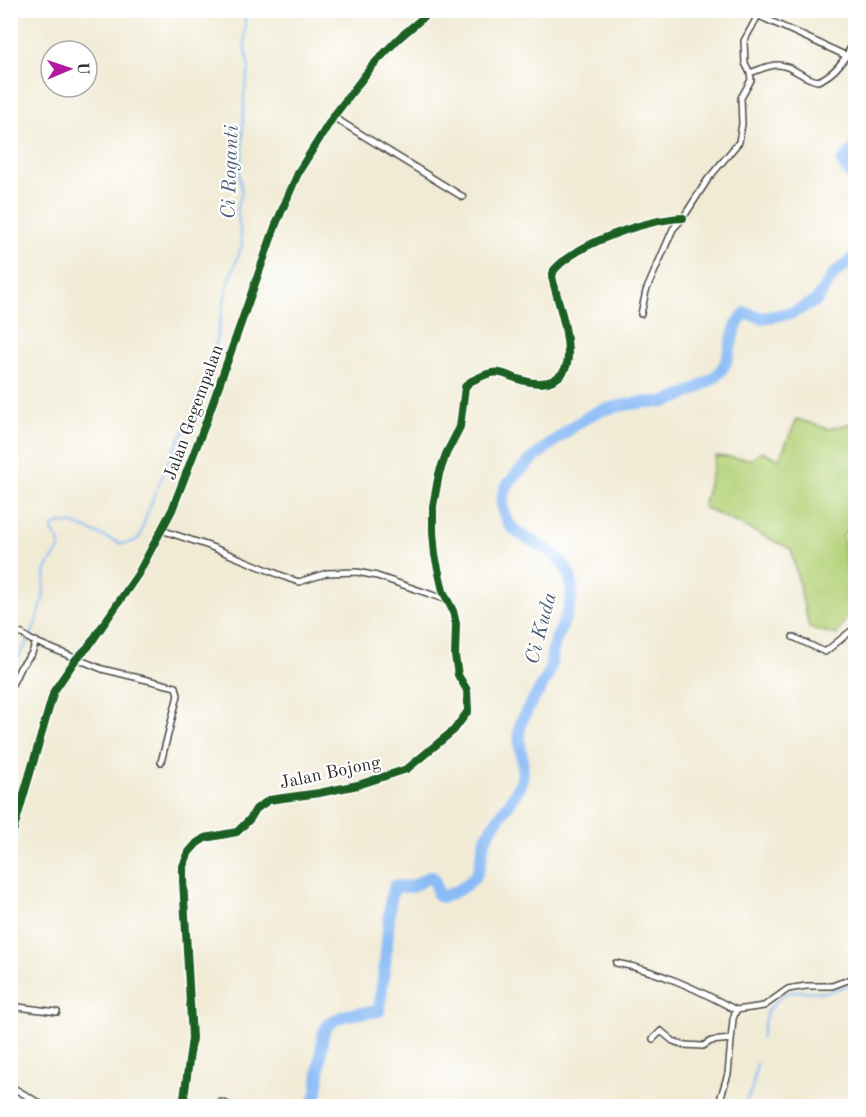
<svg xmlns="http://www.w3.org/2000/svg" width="866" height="1117" viewBox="0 0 866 1117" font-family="'Old Standard TT',serif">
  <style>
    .green { fill: #b5d37a; stroke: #707f52; stroke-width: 1.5 }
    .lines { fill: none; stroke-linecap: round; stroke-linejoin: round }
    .stream { stroke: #8abbf6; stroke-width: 2 }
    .river { stroke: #8abbf6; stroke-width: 12 }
    .minor-casing { stroke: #494844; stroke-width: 8 }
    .minor { stroke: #fff; stroke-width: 5 }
    .cycleway-casing { stroke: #fff; stroke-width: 11 }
    .cycleway { stroke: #1b5e20; stroke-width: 8 }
    .labels { text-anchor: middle; stroke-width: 4.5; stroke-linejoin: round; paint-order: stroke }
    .street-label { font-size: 18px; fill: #2b2b2b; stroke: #fff }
    .water-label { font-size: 20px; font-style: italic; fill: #4c5d72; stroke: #fff }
  </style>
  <rect width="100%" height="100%" fill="#fff"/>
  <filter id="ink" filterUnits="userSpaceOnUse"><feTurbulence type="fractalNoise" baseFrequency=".0167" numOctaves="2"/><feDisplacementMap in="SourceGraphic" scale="12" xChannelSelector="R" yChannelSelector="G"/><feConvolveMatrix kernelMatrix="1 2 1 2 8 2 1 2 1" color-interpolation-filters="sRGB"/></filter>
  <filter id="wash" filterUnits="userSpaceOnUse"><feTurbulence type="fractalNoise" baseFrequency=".008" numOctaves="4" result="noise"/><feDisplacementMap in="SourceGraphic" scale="24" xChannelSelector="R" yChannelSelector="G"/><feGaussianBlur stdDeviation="1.35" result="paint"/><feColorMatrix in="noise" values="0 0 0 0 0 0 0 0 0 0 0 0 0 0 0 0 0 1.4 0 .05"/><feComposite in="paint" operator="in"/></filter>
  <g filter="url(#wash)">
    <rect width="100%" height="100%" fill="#f1ebd5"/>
    <path class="green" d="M 797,419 L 829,429 L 855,422 L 855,522 L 843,535 L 852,607 L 837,635 L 809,628 L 791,549 L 703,507 L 716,456 L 752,459 L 761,451 L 779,459 Z"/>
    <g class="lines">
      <path class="stream" d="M 10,669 L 26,645 L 34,628 L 43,600 L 46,569 L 59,549 L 60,543 L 52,530 L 53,527 L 59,523 L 74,524 L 122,544 L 135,541 L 140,537 L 145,519 L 167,464 L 193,413 L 215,347 L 227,287 L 242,245 L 237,207 L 242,192 L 239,174 L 242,159 L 244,95 L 249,68 L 245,47 L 245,10
        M 761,1038 L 767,1011 L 784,994 L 797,991 L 826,992 L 856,983
        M 744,1106 L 752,1089 L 757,1063"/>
      <path class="river" d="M 856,147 L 842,163 L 856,181
        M 312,1106 L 317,1092 L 323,1034 C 331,1012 359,1014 379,1011 L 385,964 L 391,897 L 395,886 L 411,887 L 431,876 L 434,879 L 438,895 L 442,897 C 454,893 468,886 476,875 C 482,865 481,851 485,840 C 493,821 518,797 522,778 C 526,758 514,739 522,720 C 528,705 540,692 547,677 C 552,668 551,656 554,646 C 560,626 576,603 571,581 C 569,572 562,561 555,555 C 536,540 507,536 503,509 C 502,502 503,493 506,487 C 517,469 581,417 600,411 C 613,407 627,404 640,403 C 648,401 655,403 663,402 C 679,399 698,388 712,379 C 737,362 725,331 746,313 L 762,318 L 792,313 L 816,301 L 833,275 L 856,256"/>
    </g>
  </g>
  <g filter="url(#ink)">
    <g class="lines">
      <defs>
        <path id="minor" d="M 746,10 L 847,56
          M 750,73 C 759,70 768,65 778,65 C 792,65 803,79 818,81 C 838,73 849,54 856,35
          M 333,117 L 463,197
          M 641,314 L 646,291 L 673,229 L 683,218 L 708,179 L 739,142 L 742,124 L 741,98 L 751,80 L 750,73 L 745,63 L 744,41 L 761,10
          M 161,530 L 209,546 L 290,579 L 299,582 L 327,573 L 357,572 L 377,576 L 447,600
          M 10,631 L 22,634 L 31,640 L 102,669 L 176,687 L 178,695 L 161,762
          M 793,637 L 825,652 L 856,627
          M 10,689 L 20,668 L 32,653 L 36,641
          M 10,789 L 24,794
          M 10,842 L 54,691 L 76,659 L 88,647 L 138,574 L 172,510 L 206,422 L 276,224 L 299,171 L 333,117 L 372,66 L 398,39 L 432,10
          M 616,963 C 659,971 697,989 736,1010
          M 10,1006 L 57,1012
          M 653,1039 L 661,1031 L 673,1041 L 684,1045 L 703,1046 L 711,1041 L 731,1039
          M 10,1086 L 44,1106
          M 183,1106 L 192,1038 L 183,880 L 183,866 L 189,852 L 197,843 L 205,838 L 237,832 L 250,819 L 256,809 L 269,800 L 319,793 L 358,785 L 407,769 L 454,730 L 468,711 L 467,690 L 458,675 L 455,656 L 456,624 L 453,611 L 443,591 L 435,555 L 433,532 L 433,506 L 439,474 L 446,454 L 460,427 L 465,387 C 469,382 471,381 476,379 C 501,366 503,376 525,381 C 547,387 568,379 568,355 C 568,328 558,302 552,277 L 554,270 C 579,242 646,220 683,218
          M 214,1106 L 221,1102 L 231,1106
          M 718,1106 L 728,1074 L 733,1019 L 736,1010 L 764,1006 L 788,989 L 806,986 L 832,986 L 856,977"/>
      </defs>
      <use href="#minor" class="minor-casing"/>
      <use href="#minor" class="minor"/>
      <defs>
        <path id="cycleway" d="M 10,842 L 54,691 L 76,659 L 88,647 L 138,574 L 172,510 L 206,422 L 276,224 L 299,171 L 333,117 L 372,66 L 398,39 L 432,10
          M 183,1106 L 192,1038 L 183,880 L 183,866 L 189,852 L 197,843 L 205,838 L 237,832 L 250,819 L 256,809 L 269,800 L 319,793 L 358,785 L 407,769 L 454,730 L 468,711 L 467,690 L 458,675 L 455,656 L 456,624 L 453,611 L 443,591 L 435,555 L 433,532 L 433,506 L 439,474 L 446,454 L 460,427 L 465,387 C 469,382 471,381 476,379 C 501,366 503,376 525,381 C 547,387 568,379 568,355 C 568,328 558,302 552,277 L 554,270 C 579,242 646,220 683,218"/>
      </defs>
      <use href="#cycleway" class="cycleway-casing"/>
      <use href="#cycleway" class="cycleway"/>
    </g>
  </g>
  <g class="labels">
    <g class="street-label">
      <text transform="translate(193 412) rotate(-70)" y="6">Jalan Gegempalan</text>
      <text transform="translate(330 772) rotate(-12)" y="6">Jalan Bojong</text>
    </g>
    <g class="water-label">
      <text transform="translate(229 172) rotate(-88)" y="7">Ci Roganti</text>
      <text transform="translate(540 628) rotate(-75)" y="7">Ci Kuda</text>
    </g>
  </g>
  <rect width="866" height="1117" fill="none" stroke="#fff" stroke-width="36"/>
  <g transform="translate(69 69) rotate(88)"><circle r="28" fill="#ffffff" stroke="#aaaaaa" stroke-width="1.5"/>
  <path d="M0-4.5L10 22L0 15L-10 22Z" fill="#b5179e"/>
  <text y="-9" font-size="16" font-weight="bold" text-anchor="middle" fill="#2b2b2b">U</text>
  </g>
</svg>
